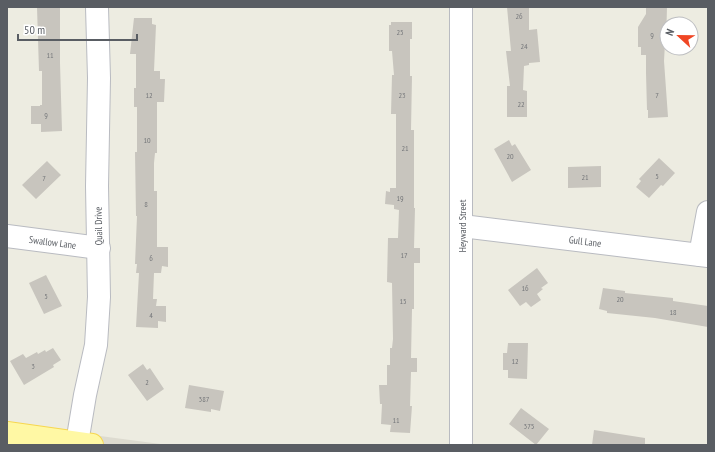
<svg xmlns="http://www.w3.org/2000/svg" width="715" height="452" viewBox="0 0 715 452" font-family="'PT Sans Narrow',sans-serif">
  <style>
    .education { fill: #dddbd0 }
    .building { fill: #c8c5be }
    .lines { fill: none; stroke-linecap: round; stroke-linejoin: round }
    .minor-casing { stroke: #b9bbc1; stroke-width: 24 }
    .major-casing { stroke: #f7d750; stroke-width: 24 }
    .minor { stroke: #fff; stroke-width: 22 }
    .major { stroke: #fff8a4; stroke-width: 22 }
    .labels { text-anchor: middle; stroke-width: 3.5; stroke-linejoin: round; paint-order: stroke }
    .number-label { font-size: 8px; fill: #75777a }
    .street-label { font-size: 10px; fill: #595d63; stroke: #fff }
  </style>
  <rect width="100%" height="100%" fill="#edece1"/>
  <path class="education" d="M 7,423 L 85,434 L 168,445 L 7,445 Z"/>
  <path class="building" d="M 37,7 L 60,7 L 60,63 L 62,131 L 41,132 L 41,124 L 31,124 L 31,106 L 40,106 L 40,105 L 42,105 L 42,71 L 39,71 Z
    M 507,7 L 529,7 L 529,30 L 537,29 L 540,62 L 529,63 L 529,65 L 524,66 L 523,90 L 527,91 L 527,117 L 507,117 L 507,86 L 510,86 L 506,51 L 511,51 Z
    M 646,7 L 667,7 L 666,43 L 665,43 L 664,61 L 668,117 L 648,118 L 648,110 L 647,110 L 646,73 L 646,55 L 641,55 L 641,47 L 638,47 L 638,27 L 646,14 Z
    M 134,18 L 152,18 L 152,24 L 156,25 L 154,71 L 160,71 L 160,79 L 165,79 L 164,102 L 157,102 L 157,153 L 155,153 L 154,163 L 154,191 L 157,191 L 157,247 L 168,247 L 168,267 L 162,266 L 161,273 L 154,273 L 153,299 L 157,299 L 156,306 L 166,306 L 166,322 L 158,321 L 158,328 L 136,327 L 139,273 L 136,273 L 137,264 L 135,264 L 137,216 L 136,216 L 135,152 L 137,152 L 137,107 L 134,107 L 134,88 L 136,88 L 136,54 L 130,54 Z
    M 391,22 L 412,22 L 412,39 L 410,39 L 410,76 L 412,76 L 411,130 L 414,130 L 414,208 L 415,208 L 414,248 L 420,248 L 420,263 L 414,263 L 414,309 L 412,309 L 411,358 L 417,358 L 417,372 L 411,372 L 410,406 L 412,406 L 410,433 L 390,432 L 391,425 L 381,424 L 382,404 L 380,404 L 379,385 L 387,385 L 387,365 L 390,365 L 390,348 L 392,348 L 393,339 L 392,283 L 387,282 L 388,238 L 398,238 L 399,210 L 394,209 L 394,205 L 385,204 L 386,191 L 390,192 L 390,188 L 396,188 L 396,114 L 391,114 L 392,75 L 394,75 L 392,51 L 389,51 L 389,25 L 391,25 Z
    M 509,140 L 512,146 L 515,144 L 531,170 L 512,182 L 494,149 Z
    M 659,158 L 675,173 L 663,186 L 661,185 L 649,198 L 636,187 L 641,181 L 639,179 Z
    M 47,161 L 61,175 L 36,199 L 22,185 Z
    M 601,166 L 601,187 L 568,188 L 568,167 Z
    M 537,268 L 548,283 L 541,288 L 543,289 L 537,294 L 541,300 L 531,307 L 526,302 L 520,306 L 508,290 Z
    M 46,275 L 62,306 L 44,314 L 29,283 Z
    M 603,288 L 625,291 L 625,293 L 673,298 L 673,301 L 708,306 L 708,327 L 655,318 L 607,313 L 607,311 L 599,309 Z
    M 508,343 L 528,343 L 527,379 L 508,378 L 508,370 L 503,370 L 503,353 L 507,353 Z
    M 53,348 L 61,360 L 53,365 L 54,367 L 24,385 L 10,361 L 23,354 L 26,358 L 37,352 L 38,354 L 45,350 L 46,352 Z
    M 143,364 L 147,370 L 150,368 L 164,389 L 147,401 L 128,375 Z
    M 189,385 L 224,391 L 220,411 L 211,409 L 211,412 L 185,408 Z
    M 521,408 L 549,429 L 536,445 L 509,424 Z
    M 594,430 L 645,438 L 645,445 L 592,445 Z"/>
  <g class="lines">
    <defs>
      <g id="minor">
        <path id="s1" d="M 462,226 L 708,256"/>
        <path id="s2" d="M 7,236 L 99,248"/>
        <path d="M 700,255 L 708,212"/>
        <path d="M 77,443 L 85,395 L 96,345 L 99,297 L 97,186 L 99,78 L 97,7"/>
        <path d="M 461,445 L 461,7"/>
      </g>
      <path id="major" d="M 7,433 L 92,445"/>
    </defs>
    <use href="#minor" class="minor-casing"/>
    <use href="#major" class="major-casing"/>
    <use href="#minor" class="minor"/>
    <use href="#major" class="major"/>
  </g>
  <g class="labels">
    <g class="number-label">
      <text x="519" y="19">26</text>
      <text x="400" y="35">25</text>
      <text x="652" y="38">9</text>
      <text x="524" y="49">24</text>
      <text x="50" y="58">11</text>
      <text x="149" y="98">12</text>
      <text x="402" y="98">23</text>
      <text x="657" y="98">7</text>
      <text x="521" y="107">22</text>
      <text x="46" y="118">9</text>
      <text x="147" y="143">10</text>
      <text x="405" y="151">21</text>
      <text x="510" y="159">20</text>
      <text x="657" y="179">5</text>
      <text x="585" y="180">21</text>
      <text x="44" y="181">7</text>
      <text x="400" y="201">19</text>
      <text x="146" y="207">8</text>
      <text x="404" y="258">17</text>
      <text x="151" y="261">6</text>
      <text x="525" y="291">16</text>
      <text x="46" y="299">5</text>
      <text x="620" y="302">20</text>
      <text x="403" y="304">15</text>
      <text x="673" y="315">18</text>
      <text x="151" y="318">4</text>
      <text x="515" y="364">12</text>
      <text x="33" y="369">3</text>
      <text x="147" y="385">2</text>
      <text x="204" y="402">387</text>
      <text x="396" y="423">11</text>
      <text x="529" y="429">375</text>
    </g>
    <g class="street-label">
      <text transform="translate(98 226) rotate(-91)" y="4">Quail Drive</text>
      <text transform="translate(462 226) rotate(-90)" y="4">Heyward Street</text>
      <text dy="4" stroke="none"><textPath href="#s1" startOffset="124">Gull Lane</textPath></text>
      <text dy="4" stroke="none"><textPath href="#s2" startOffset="46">Swallow Lane</textPath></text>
    </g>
  </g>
  <rect width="715" height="452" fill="none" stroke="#595d63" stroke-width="16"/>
  <g transform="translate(679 36) rotate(292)"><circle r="19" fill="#ffffff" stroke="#bdbec1"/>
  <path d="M0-3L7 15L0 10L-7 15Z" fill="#f04624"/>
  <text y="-6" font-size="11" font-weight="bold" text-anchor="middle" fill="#595d63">N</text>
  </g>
  <path d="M18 34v6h119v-6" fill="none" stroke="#595d63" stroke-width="2"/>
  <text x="24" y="34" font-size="12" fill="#595d63" stroke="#ffffff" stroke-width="3" paint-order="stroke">50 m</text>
</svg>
